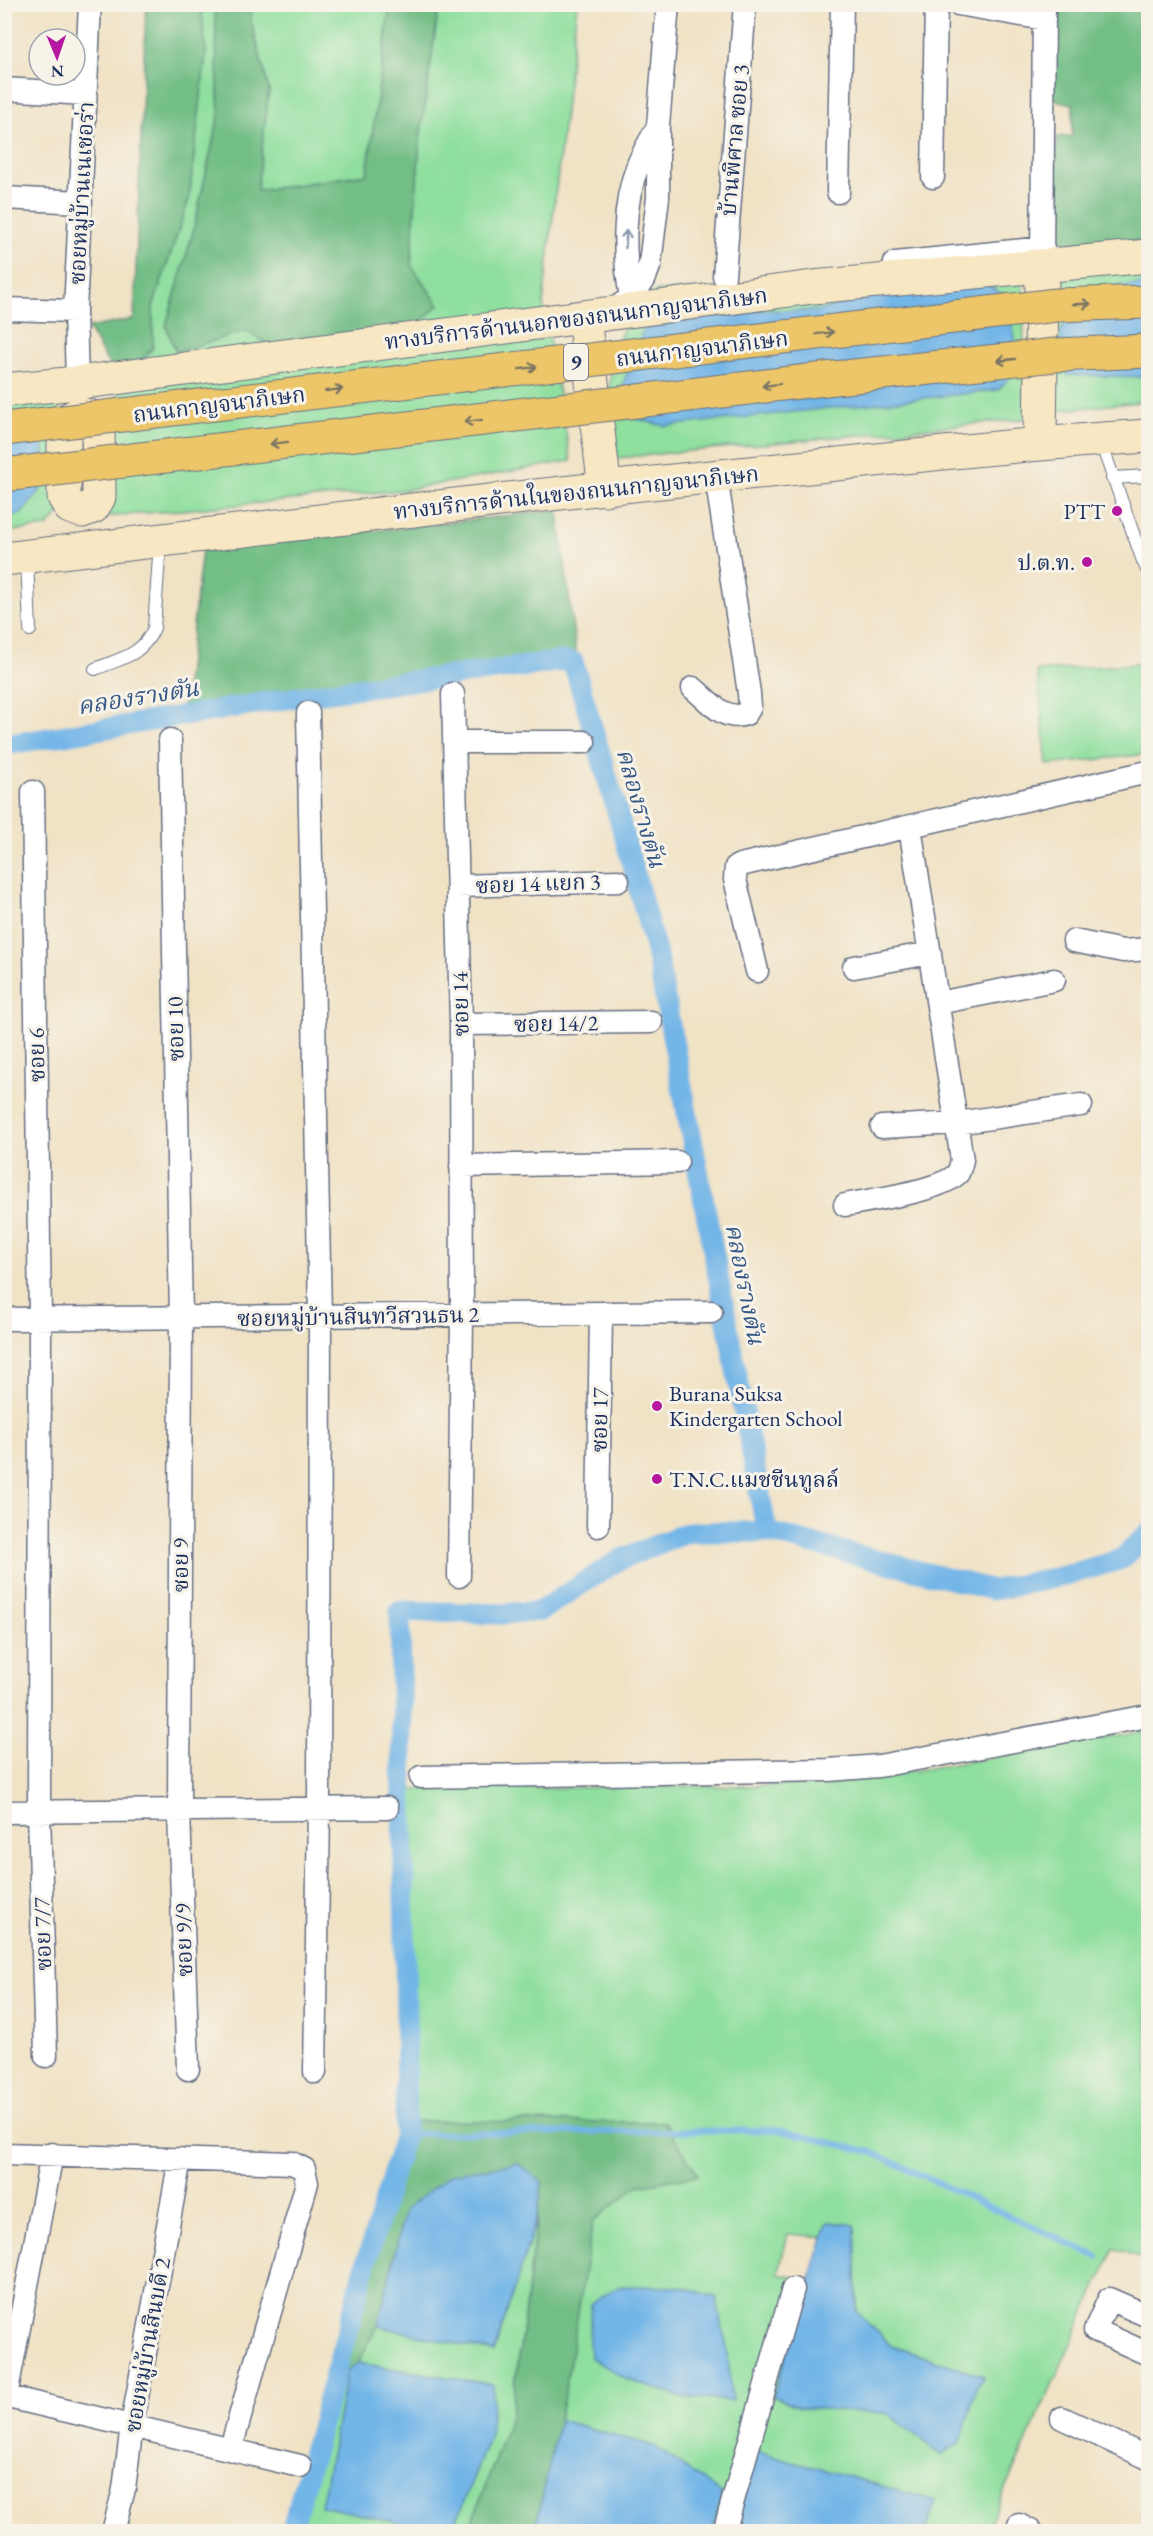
<svg xmlns="http://www.w3.org/2000/svg" width="1153" height="2536" viewBox="0 0 1153 2536" font-family="'EB Garamond','Noto Serif Thai',serif">
  <style>
    .green { fill: #8fdf9f; stroke: #55877e; stroke-width: 1.5; fill-rule: evenodd }
    .forest { fill: #73be86; stroke: #477672; stroke-width: 1.5 }
    .water { fill: #72b5e7; stroke: #4672a2; stroke-width: 1.5 }
    .lines { fill: none; stroke-linecap: round; stroke-linejoin: round }
    .stream { stroke: #72b5e7; stroke-width: 6 }
    .canal { stroke: #72b5e7; stroke-width: 21 }
    .service-casing { stroke: #666e82; stroke-width: 14 }
    .minor-casing { stroke: #666e82; stroke-width: 25 }
    .secondary-casing { stroke: #666e82; stroke-width: 35 }
    .service { stroke: #fff; stroke-width: 12 }
    .minor { stroke: #fff; stroke-width: 22 }
    .secondary { stroke: #f7e8c3; stroke-width: 33 }
    .motorway-bridge-casing { stroke: #666e82; stroke-width: 35; stroke-linecap: butt }
    .motorway-bridge { stroke: #ecc669; stroke-width: 33 }
    .oneway { stroke: #8d97ae }
    .oneway2 { stroke: #797363 }
    .poi-dot { fill: #b5179e; stroke: #f7f3e8; stroke-width: 2 }
    .labels { text-anchor: middle; stroke-width: 6; stroke-linejoin: round; paint-order: stroke }
    .shield { fill: #f7f3e8; stroke: #5d6a87; stroke-width: 1.5 }
    .shield-label { font-size: 21px; font-weight: bold; fill: #1b2f5e }
    .street-label { font-size: 22px; fill: #1b2f5e; stroke: #f7f3e8 }
    .poi-label { font-size: 22px; fill: #1b2f5e; stroke: #f7f3e8; text-anchor: end }
    .water-label { font-size: 24px; font-style: italic; fill: #355787; stroke: #f7f3e8 }
  </style>
  <rect width="100%" height="100%" fill="#f7f3e8"/>
  <filter id="ink" filterUnits="userSpaceOnUse"><feTurbulence type="fractalNoise" baseFrequency=".0167" numOctaves="2"/><feDisplacementMap in="SourceGraphic" scale="12" xChannelSelector="R" yChannelSelector="G"/><feConvolveMatrix kernelMatrix="1 2 1 2 8 2 1 2 1" color-interpolation-filters="sRGB"/></filter>
  <filter id="wash" filterUnits="userSpaceOnUse"><feTurbulence type="fractalNoise" baseFrequency=".008" numOctaves="4" result="noise"/><feDisplacementMap in="SourceGraphic" scale="24" xChannelSelector="R" yChannelSelector="G"/><feGaussianBlur stdDeviation="1.35" result="paint"/><feColorMatrix in="noise" values="0 0 0 0 0 0 0 0 0 0 0 0 0 0 0 0 0 1.4 0 .05"/><feComposite in="paint" operator="in"/></filter>
  <g filter="url(#wash)">
    <rect width="100%" height="100%" fill="#f0e2c5"/>
    <path class="green" d="M 201,5 L 215,5 L 219,115 L 193,232 L 166,326 L 176,352 L 245,331 L 287,354 L 411,265 L 420,139 L 439,5 L 577,5 L 543,304 L 571,461 L 405,490 L 104,517 L 111,403 L 153,347 L 153,306 L 189,199 L 206,53 Z
      M 250,5 L 390,5 L 367,174 L 256,191 L 269,90 L 251,21 Z
      M 1148,240 L 1148,401 L 1053,411 L 1054,245 Z
      M 1023,280 L 1025,419 L 617,458 C 606,424 606,363 623,330 C 630,316 646,303 657,291 Z
      M 60,397 L 60,513 L 47,527 L 5,532 L 4,402 Z
      M 1148,663 L 1148,754 L 1047,765 L 1037,671 Z
      M 1148,1731 L 1148,2261 L 1114,2248 L 986,2531 L 925,2531 L 936,2501 L 733,2531 L 712,2531 L 721,2494 L 654,2446 L 559,2420 L 593,2221 L 637,2186 L 697,2175 L 665,2122 L 414,2122 L 410,1789 L 830,1785 ZM 828,2222 L 855,2225 L 857,2312 L 891,2346 L 983,2376 L 941,2454 L 888,2414 L 800,2407 L 773,2396 L 809,2280 L 778,2274 L 788,2234 L 823,2237 ZM 682,2287 L 716,2297 L 727,2348 L 731,2401 L 681,2397 L 626,2379 Z
      M 537,2217 L 511,2416 L 469,2531 L 452,2531 L 490,2435 L 494,2385 L 358,2363 L 378,2326 L 494,2352 Z
      M 347,2371 L 322,2505 L 438,2531 L 284,2532 L 324,2389 Z"/>
    <path class="forest" d="M 146,5 L 201,5 L 206,53 L 189,199 L 153,306 L 153,347 L 122,387 L 88,328 L 134,319 Z
      M 215,5 L 250,5 L 251,21 L 269,90 L 257,191 L 367,174 L 390,5 L 439,5 L 420,139 L 411,265 L 439,305 L 391,348 L 287,354 L 245,331 L 176,352 L 166,326 L 193,232 L 219,115 Z
      M 1054,5 L 1148,5 L 1148,240 L 1054,245 L 1057,137 L 1072,136 L 1073,104 L 1054,100 Z
      M 558,510 L 576,652 L 307,689 L 183,710 L 202,550 Z
      M 398,2121 L 665,2122 L 698,2175 L 637,2186 L 593,2221 L 566,2386 L 535,2531 L 469,2531 L 511,2416 L 542,2182 L 405,2210 L 378,2326 L 358,2363 L 324,2389 L 396,2137 Z"/>
    <path class="water" d="M 979,280 L 1004,295 L 1015,338 L 1012,375 L 998,390 L 665,426 L 625,416 L 623,384 L 643,331 L 674,315 L 751,310 L 817,311 L 890,290 Z
      M 1148,284 L 1148,377 L 1067,375 L 1060,333 L 1082,288 Z
      M 29,412 L 44,448 L 40,491 L 21,514 L 5,516 L 4,415 Z
      M 517,2163 L 542,2182 L 537,2217 L 494,2352 L 378,2326 L 405,2210 L 451,2174 Z
      M 828,2222 L 855,2225 L 857,2312 L 891,2346 L 984,2376 L 977,2386 L 960,2444 L 941,2454 L 888,2414 L 800,2407 L 773,2396 Z
      M 618,2286 L 682,2287 L 716,2297 L 727,2348 L 732,2401 L 681,2397 L 626,2379 L 590,2357 L 589,2340 L 591,2304 Z
      M 358,2363 L 494,2385 L 490,2435 L 452,2531 L 438,2531 L 321,2506 L 347,2371 Z
      M 559,2420 L 654,2446 L 722,2494 L 712,2531 L 535,2531 Z
      M 756,2451 L 936,2501 L 925,2531 L 733,2532 Z"/>
    <g class="lines">
      <path class="stream" d="M 405,2134 L 777,2130 L 871,2152 L 1098,2257"/>
      <path class="canal" d="M 4,745 L 329,692 L 563,661 L 573,662 L 624,835 L 656,951 L 767,1532
        M 291,2532 L 370,2249 L 405,2134 L 406,2020 L 400,1611 L 503,1614 L 540,1611 L 619,1560 L 689,1532 L 767,1532 L 993,1590 L 1064,1576 L 1122,1559 L 1148,1533"/>
    </g>
  </g>
  <g filter="url(#ink)">
    <g class="lines">
      <defs>
        <path id="service" d="M 1100,440 L 1143,561 L 1148,571
          M 1112,478 L 1148,476
          M 27,559 L 30,630
          M 95,669 C 121,658 142,656 154,628 L 160,542"/>
        <path id="minor" d="M 958,4 L 1044,19
          M 4,89 L 85,94
          M 933,177 L 936,4
          M 838,192 L 842,4
          M 4,198 L 81,202
          M 895,263 L 1043,248
          M 1042,265 L 1044,4
          M 724,276 L 745,4
          M 631,297 C 623,255 622,206 638,165 C 643,152 651,140 657,128
          M 4,309 L 75,311
          M 610,313 L 631,297 L 644,280 L 650,264 L 658,197 L 658,126 L 668,4
          M 77,383 L 75,311 L 90,4
          M 693,688 C 709,701 724,722 746,714 L 750,707 L 749,693 L 716,476
          M 453,694 L 461,1024 L 462,1315 L 459,1576
          M 308,713 L 320,1316 L 319,1809 L 315,2072
          M 170,740 L 181,1318 L 179,1812 L 188,2069
          M 454,742 L 584,742
          M 33,792 L 40,1318 L 39,1811 L 46,2056
          M 458,886 L 618,881
          M 1074,941 L 1123,951 L 1148,949
          M 854,967 L 930,953
          M 757,971 L 735,879 L 736,867 L 740,865 L 1148,772
          M 938,1003 L 1054,980
          M 461,1024 L 651,1022
          M 882,1127 L 957,1123 L 1081,1105
          M 461,1166 L 677,1162
          M 845,1205 C 871,1200 942,1191 958,1173 C 960,1169 961,1164 962,1160 L 910,827
          M 4,1319 L 711,1312
          M 598,1526 L 601,1314
          M 421,1777 L 829,1770 L 879,1766 L 1148,1716
          M 4,1812 L 387,1808
          M 4,2154 L 292,2163 L 304,2169 L 307,2183 L 231,2448
          M 1148,2316 L 1109,2299 L 1095,2330 L 1148,2354
          M 4,2396 L 300,2466
          M 6,2396 L 52,2154
          M 1062,2418 L 1148,2458
          M 1019,2525 L 1032,2532
          M 113,2532 L 124,2489 L 132,2425 L 180,2159
          M 724,2532 L 793,2289"/>
        <path id="secondary" d="M 584,317 L 605,489
          M 4,390 L 77,383 L 813,287 L 1148,256
          M 79,414 L 90,416 L 98,424 L 99,497 L 93,507 L 82,511 L 70,507 L 64,497 L 64,429 L 69,419 Z
          M 1040,444 L 1042,278
          M 4,559 C 272,527 540,493 809,467 C 922,455 1035,443 1148,436"/>
      </defs>
      <use href="#service" class="service-casing"/>
      <use href="#minor" class="minor-casing"/>
      <use href="#secondary" class="secondary-casing"/>
      <use href="#service" class="service"/>
      <use href="#minor" class="minor"/>
      <use href="#secondary" class="secondary"/>
      <defs>
        <path id="motorway-bridge" d="M 4,429 L 1056,305 L 1148,302
          M 4,475 L 825,379 L 1055,355 L 1148,351"/>
      </defs>
      <use href="#motorway-bridge" class="motorway-bridge-casing"/>
      <use href="#motorway-bridge" class="motorway-bridge"/>
    </g>
    <defs><path id="oneway-shaft" d="M-6 0H5M1.5-3L5.5 0L1.5 3" fill="none" stroke-width="1.6" stroke-linecap="round" stroke-linejoin="round" transform="scale(1.5)"/></defs>
    <use class="oneway" href="#oneway-shaft" transform="translate(626 239) rotate(-87)"/>
    <g class="oneway2">
      <use href="#oneway-shaft" transform="translate(1082 304) rotate(-2)"/>
      <use href="#oneway-shaft" transform="translate(825 333) rotate(-7)"/>
      <use href="#oneway-shaft" transform="translate(1006 360) rotate(174)"/>
      <use href="#oneway-shaft" transform="translate(528 368) rotate(-7)"/>
      <use href="#oneway-shaft" transform="translate(771 385) rotate(173)"/>
      <use href="#oneway-shaft" transform="translate(334 390) rotate(-7)"/>
      <use href="#oneway-shaft" transform="translate(473 421) rotate(173)"/>
      <use href="#oneway-shaft" transform="translate(279 443) rotate(173)"/>
    </g>
  </g>
  <g class="poi-dot">
    <circle cx="1117" cy="511" r="6"/>
    <circle cx="1087" cy="562" r="6"/>
    <circle cx="657" cy="1406" r="6"/>
    <circle cx="657" cy="1479" r="6"/>
  </g>
  <g class="labels">
    <rect class="shield" x="564" y="344" width="24" height="36" rx="4.5"/>
    <g class="shield-label">
      <text x="576" y="369">9</text>
    </g>
    <g class="street-label">
      <text transform="translate(734 140) rotate(-85)" y="8">บ้านพิศาล ซอย 3</text>
      <text transform="translate(81 193) rotate(-87)" y="8">ซอยหมู่บ้านเนเชอร่า</text>
      <text transform="translate(576 318) rotate(-7)" y="8">ทางบริการด้านนอกของถนนกาญจนาภิเษก</text>
      <text transform="translate(702 348) rotate(-7)" y="8">ถนนกาญจนาภิเษก</text>
      <text transform="translate(219 404) rotate(-7)" y="8">ถนนกาญจนาภิเษก</text>
      <text transform="translate(576 492) rotate(-6)" y="8">ทางบริการด้านในของถนนกาญจนาภิเษก</text>
      <text transform="translate(538 883) rotate(-2)" y="8">ซอย 14 แยก 3</text>
      <text transform="translate(460 1004) rotate(-91)" y="8">ซอย 14</text>
      <text transform="translate(556 1023) rotate(-1)" y="8">ซอย 14/2</text>
      <text transform="translate(175 1029) rotate(-91)" y="8">ซอย 10</text>
      <text transform="translate(36 1055) rotate(-91)" y="8">ซอย 6</text>
      <text transform="translate(358 1316) rotate(-1)" y="8">ซอยหมู่บ้านสินทวีสวนธน 2</text>
      <text transform="translate(599 1420) rotate(-89)" y="8">ซอย 17</text>
      <text transform="translate(180 1565) rotate(-90)" y="8">ซอย 9</text>
      <text transform="translate(42 1934) rotate(-92)" y="8">ซอย 7/7</text>
      <text transform="translate(183 1940) rotate(-92)" y="8">ซอย 9/9</text>
      <text transform="translate(147 2345) rotate(-80)" y="8">ซอยหมู่บ้านสินบดี 2</text>
    </g>
    <g class="poi-label">
      <text x="1105" y="519">PTT</text>
      <text x="1075" y="570">ป.ต.ท.</text>
      <text x="669" y="1401" text-anchor="start">Burana Suksa<tspan x="669" dy="25">Kindergarten School</tspan></text>
      <text x="669" y="1487" text-anchor="start">T.N.C.แมชชีนทูลล์</text>
    </g>
    <g class="water-label">
      <text transform="translate(138 697) rotate(-9)" y="8">คลองรางตัน</text>
      <text transform="translate(641 808) rotate(74)" y="8">คลองรางตัน</text>
      <text transform="translate(745 1284) rotate(79)" y="8">คลองรางตัน</text>
    </g>
  </g>
  <rect width="1153" height="2536" fill="none" stroke="#f7f3e8" stroke-width="24"/>
  <g transform="translate(57 57) rotate(178)"><circle r="28" fill="#f7f3e8" stroke="#9fa5b1" stroke-width="1.5"/>
  <path d="M0-4.5L10 22L0 15L-10 22Z" fill="#b5179e"/>
  <text y="-9" font-size="16" font-weight="bold" text-anchor="middle" fill="#1b2f5e">N</text>
  </g>
</svg>
